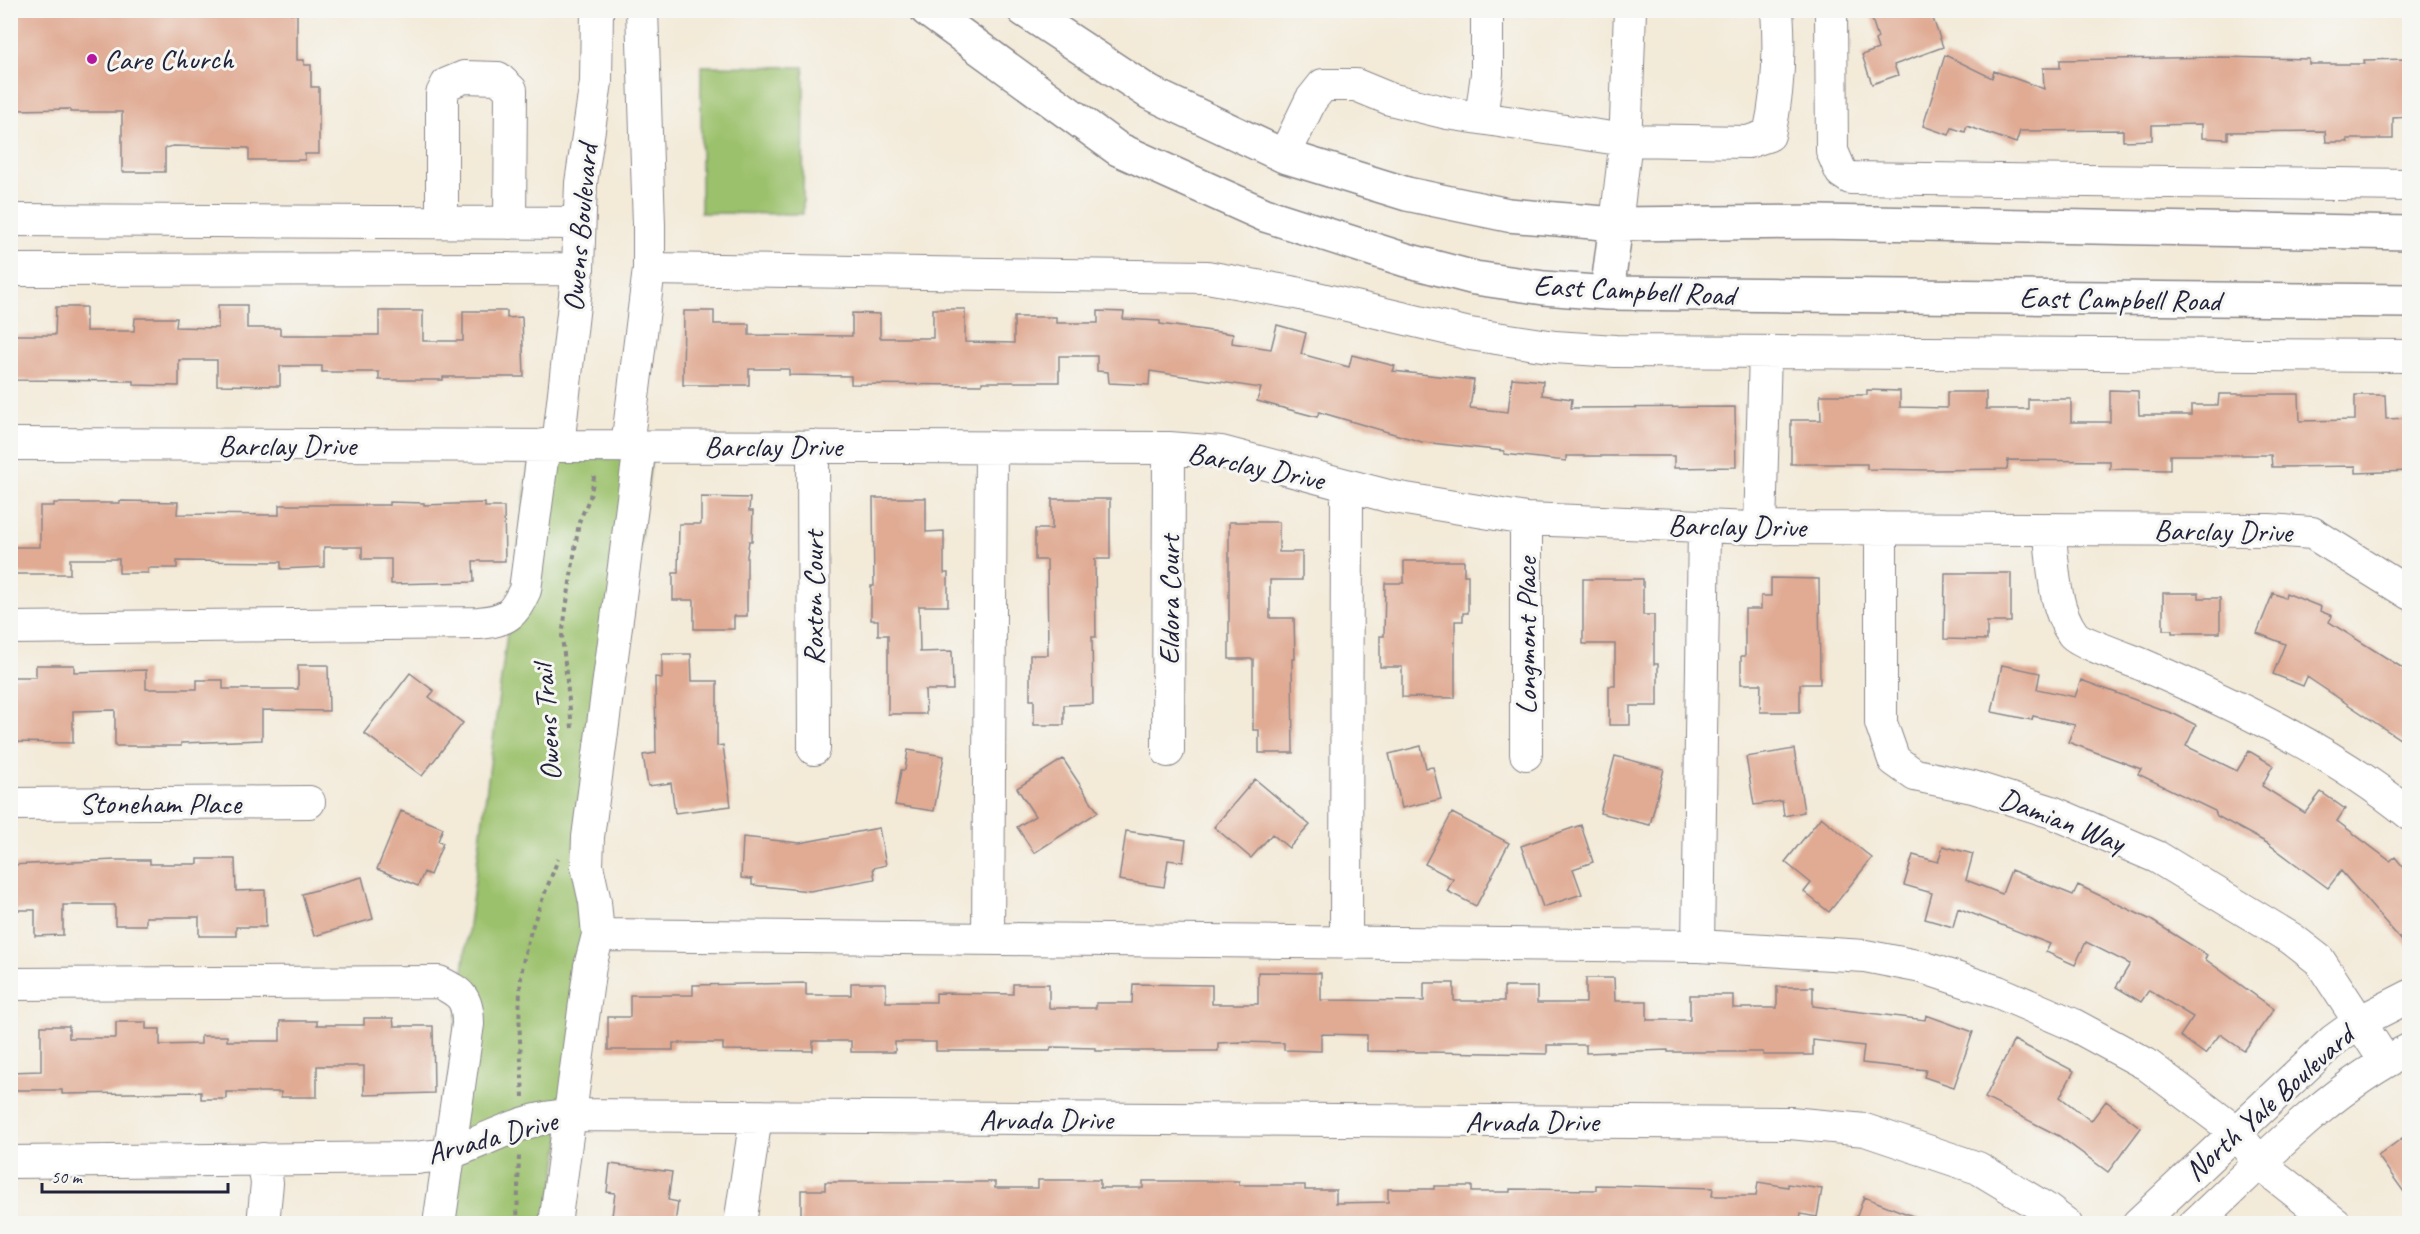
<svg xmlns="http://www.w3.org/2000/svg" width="2420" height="1234" viewBox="0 0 2420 1234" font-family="Caveat,sans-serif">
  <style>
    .green { fill: #9bc16c; stroke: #5e7254; stroke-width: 1.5 }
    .building { fill: #e0aa93 }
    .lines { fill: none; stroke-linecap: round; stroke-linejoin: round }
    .minor-casing { stroke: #8a868a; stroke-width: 34 }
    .major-casing { stroke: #8a868a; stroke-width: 36 }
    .path { stroke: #8a868a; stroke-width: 4; stroke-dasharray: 4.5 4.5; stroke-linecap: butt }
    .minor { stroke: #fff; stroke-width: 32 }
    .major { stroke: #fff; stroke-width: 33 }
    .poi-dot { fill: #b5179e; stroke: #f6f6f2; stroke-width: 2 }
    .labels { text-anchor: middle; stroke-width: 6; stroke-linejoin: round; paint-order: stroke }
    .poi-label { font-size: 30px; fill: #22223b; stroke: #f6f6f2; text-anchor: start }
    .street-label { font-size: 30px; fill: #22223b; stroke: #f6f6f2 }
  </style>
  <rect width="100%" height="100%" fill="#f6f6f2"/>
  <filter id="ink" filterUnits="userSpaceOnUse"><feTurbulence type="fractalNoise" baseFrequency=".0167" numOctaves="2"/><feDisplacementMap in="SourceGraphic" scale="12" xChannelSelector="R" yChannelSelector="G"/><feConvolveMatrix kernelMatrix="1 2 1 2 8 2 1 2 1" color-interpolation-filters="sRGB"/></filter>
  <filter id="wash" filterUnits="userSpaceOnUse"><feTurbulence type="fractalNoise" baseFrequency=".008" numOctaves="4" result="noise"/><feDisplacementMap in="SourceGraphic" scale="24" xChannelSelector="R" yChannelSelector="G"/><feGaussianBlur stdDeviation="1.35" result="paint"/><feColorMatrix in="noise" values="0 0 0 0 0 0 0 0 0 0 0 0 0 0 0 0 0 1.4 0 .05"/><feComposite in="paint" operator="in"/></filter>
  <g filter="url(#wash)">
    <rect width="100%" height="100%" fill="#f3ead8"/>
    <path class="green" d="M 701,66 L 804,67 L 803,214 L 701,213 Z
      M 530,457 L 651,459 L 549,1223 L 430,1224 Z"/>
    <g id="blocks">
      <path class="building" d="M 10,10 L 290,10 L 291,14 L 297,14 L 297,60 L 304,60 L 304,65 L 311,65 L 311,87 L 319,87 L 319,154 L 305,154 L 305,160 L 249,160 L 249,148 L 173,146 L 165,148 L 165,172 L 122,172 L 122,112 L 70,112 L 70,109 L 15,110 L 15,108 L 10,107 Z
        M 1869,10 L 1930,10 L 1943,47 L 1894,65 L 1898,75 L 1872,84 L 1862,55 L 1878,49 L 1875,40 L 1878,38 Z
        M 1945,55 L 1992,78 L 1994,71 L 2044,89 L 2043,68 L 2060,68 L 2060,60 L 2221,57 L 2309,59 L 2309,64 L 2365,64 L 2364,60 L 2409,59 L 2409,117 L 2393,118 L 2393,139 L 2347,139 L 2348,142 L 2326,142 L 2325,131 L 2228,132 L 2228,139 L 2202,138 L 2202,124 L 2152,125 L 2152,140 L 2123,141 L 2123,130 L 2020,131 L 2016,143 L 1967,126 L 1965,132 L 1952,128 L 1949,135 L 1923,126 Z
        M 218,305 L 247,305 L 247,328 L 280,328 L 280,335 L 379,335 L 379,311 L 423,311 L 423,341 L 463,341 L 463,311 L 507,311 L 507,318 L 522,317 L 524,377 L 443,377 L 443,380 L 379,380 L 379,372 L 322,372 L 322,366 L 280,366 L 280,386 L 217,385 L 217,360 L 179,360 L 179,386 L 134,385 L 134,381 L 10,380 L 10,335 L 55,335 L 56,307 L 86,307 L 86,331 L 134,331 L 135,318 L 177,318 L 176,327 L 218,328 Z
        M 933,309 L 965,309 L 965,342 L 1014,343 L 1014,317 L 1056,317 L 1056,323 L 1098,323 L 1098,311 L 1124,312 L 1123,319 L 1160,321 L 1160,324 L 1233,334 L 1232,343 L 1271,349 L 1277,325 L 1306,333 L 1301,354 L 1349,367 L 1352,355 L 1395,366 L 1393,371 L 1474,380 L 1470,408 L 1508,412 L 1512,378 L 1543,381 L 1542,395 L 1572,399 L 1571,408 L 1735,407 L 1736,467 L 1674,468 L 1674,456 L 1566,456 L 1566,461 L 1504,454 L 1504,451 L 1422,442 L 1319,412 L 1317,417 L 1257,401 L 1261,388 L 1150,371 L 1149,385 L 1109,383 L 1108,372 L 1097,371 L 1097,356 L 1059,356 L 1059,382 L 982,382 L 982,385 L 851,384 L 851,376 L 789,375 L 789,369 L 749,369 L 749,385 L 683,385 L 684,311 L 714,311 L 714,324 L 749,324 L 749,335 L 852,336 L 852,313 L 880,314 L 880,338 L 933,338 Z
        M 1867,390 L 1900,391 L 1900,407 L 1947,408 L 1947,392 L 1986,392 L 1986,409 L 2028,409 L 2028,399 L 2071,399 L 2071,422 L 2110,422 L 2110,390 L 2138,391 L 2139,415 L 2191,415 L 2191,405 L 2218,405 L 2219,394 L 2299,394 L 2300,421 L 2355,420 L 2355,395 L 2385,395 L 2386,419 L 2409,418 L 2409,471 L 2356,473 L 2356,466 L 2272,467 L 2271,455 L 2170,455 L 2170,470 L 2110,469 L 2110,461 L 2008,460 L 2007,469 L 1932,470 L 1867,469 L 1867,464 L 1791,464 L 1791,420 L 1821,420 L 1820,395 L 1867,395 Z
        M 701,497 L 750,498 L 749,511 L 753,511 L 752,541 L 749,541 L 747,556 L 747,616 L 734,616 L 734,629 L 694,629 L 694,600 L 673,600 L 673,573 L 678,573 L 679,524 L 701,524 Z
        M 873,498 L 926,498 L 926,532 L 944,531 L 944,573 L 948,573 L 948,606 L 919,606 L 920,652 L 952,651 L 953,690 L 925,690 L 926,714 L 888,714 L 888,635 L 878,635 L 878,620 L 871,620 L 871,586 L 874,586 Z
        M 1052,499 L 1110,499 L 1110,559 L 1095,559 L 1096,637 L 1092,637 L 1093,704 L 1064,705 L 1064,725 L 1034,725 L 1034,700 L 1030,700 L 1030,655 L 1048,655 L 1047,560 L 1035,560 L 1035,529 L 1052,529 Z
        M 120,501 L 178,502 L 177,514 L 279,515 L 279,505 L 389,505 L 389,502 L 424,503 L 424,505 L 485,503 L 485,507 L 504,507 L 505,561 L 473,561 L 474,582 L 391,584 L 391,559 L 362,559 L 362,547 L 324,547 L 324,567 L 281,569 L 281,562 L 177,561 L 177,568 L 148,568 L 148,573 L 119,573 L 119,559 L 70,559 L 70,574 L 10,574 L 10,547 L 40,547 L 40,506 L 54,506 L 54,503 L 120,503 Z
        M 1229,522 L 1279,522 L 1279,552 L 1302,552 L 1302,580 L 1270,580 L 1270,618 L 1294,618 L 1295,659 L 1292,659 L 1293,753 L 1259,753 L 1259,730 L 1253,730 L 1253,659 L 1229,659 Z
        M 1404,561 L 1464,561 L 1464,575 L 1468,575 L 1468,613 L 1463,613 L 1463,621 L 1455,621 L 1455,698 L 1402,697 L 1402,667 L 1380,667 L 1380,636 L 1384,636 L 1385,583 L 1404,583 Z
        M 1945,573 L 2011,573 L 2011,622 L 1987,622 L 1987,640 L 1944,639 Z
        M 1771,578 L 1819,579 L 1820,684 L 1800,684 L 1800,712 L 1760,712 L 1761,684 L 1741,684 L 1741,656 L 1745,656 L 1745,609 L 1761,609 L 1761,596 L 1771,596 Z
        M 1583,579 L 1643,579 L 1643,615 L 1654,615 L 1654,664 L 1658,664 L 1658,706 L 1630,706 L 1630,725 L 1609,725 L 1609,686 L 1615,686 L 1615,644 L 1583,644 Z
        M 2163,593 L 2199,593 L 2199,598 L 2220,598 L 2220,633 L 2172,633 L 2172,630 L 2163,630 Z
        M 2273,593 L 2285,598 L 2286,593 L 2321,607 L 2320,611 L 2332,616 L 2329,622 L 2409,672 L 2409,745 L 2307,677 L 2303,686 L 2273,674 L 2285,644 L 2257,633 Z
        M 662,654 L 691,654 L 692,681 L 717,681 L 717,746 L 723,745 L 731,806 L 675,813 L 671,783 L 648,786 L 643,755 L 656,753 L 655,677 L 662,678 Z
        M 36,665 L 74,665 L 74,672 L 146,670 L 146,689 L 197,689 L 197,680 L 223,680 L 223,689 L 298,689 L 298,665 L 328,665 L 329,711 L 262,710 L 262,740 L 181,743 L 181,746 L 115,746 L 115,710 L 73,711 L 73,743 L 10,742 L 10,677 L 36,677 Z
        M 2002,665 L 2040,673 L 2037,689 L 2075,697 L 2081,680 L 2174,714 L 2196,725 L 2186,746 L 2237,771 L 2249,751 L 2273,765 L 2262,786 L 2305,813 L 2321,792 L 2345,809 L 2337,821 L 2390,861 L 2395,857 L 2409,874 L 2409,949 L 2341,871 L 2328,888 L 2267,843 L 2217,816 L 2215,811 L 2138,774 L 2141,769 L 2068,742 L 2075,725 L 2033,716 L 2032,720 L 1992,712 Z
        M 410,673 L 434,691 L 429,697 L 463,723 L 422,776 L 364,733 Z
        M 1421,746 L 1426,768 L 1433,767 L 1441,799 L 1402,808 L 1389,754 Z
        M 1794,749 L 1804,812 L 1784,816 L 1782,801 L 1754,805 L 1746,757 Z
        M 908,750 L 944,756 L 934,811 L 895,805 L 901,770 L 905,770 Z
        M 1615,756 L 1664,769 L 1650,825 L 1600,813 Z
        M 1063,759 L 1098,812 L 1034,853 L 1017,827 L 1035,816 L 1017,788 Z
        M 1255,779 L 1310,825 L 1289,848 L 1272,834 L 1251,858 L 1214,827 Z
        M 401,811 L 443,828 L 438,841 L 443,843 L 430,875 L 424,872 L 418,886 L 377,869 Z
        M 1452,813 L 1509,843 L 1476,906 L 1447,891 L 1453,879 L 1425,864 Z
        M 1821,817 L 1872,858 L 1829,912 L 1804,892 L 1811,883 L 1785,862 Z
        M 1581,825 L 1593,862 L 1573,869 L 1582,894 L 1543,907 L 1521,846 Z
        M 879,828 L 886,865 L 873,868 L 875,879 L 810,891 L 752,885 L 752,879 L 741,878 L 743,837 L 800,843 Z
        M 1126,831 L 1186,840 L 1183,862 L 1168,860 L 1164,887 L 1119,880 Z
        M 1943,846 L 1973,854 L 1966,880 L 2002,894 L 2011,870 L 2073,895 L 2078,885 L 2151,920 L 2207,955 L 2205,959 L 2274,1009 L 2244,1051 L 2220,1034 L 2205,1054 L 2180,1036 L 2193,1017 L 2149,990 L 2141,1002 L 2116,987 L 2130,964 L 2086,942 L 2075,965 L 2046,952 L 2050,944 L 1958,908 L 1953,927 L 1925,919 L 1932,893 L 1904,885 L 1913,855 L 1938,862 Z
        M 198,859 L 235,859 L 236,891 L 265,890 L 266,927 L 236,927 L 236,936 L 199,936 L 199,917 L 146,917 L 146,925 L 115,925 L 115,905 L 63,905 L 63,935 L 35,936 L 35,910 L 10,910 L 10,865 L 115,860 L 150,860 L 150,864 L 198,864 Z
        M 362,877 L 373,919 L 314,936 L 302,894 Z
        M 1258,972 L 1321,973 L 1321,1000 L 1424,1001 L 1424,983 L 1454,983 L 1454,1001 L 1504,1001 L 1504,987 L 1537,987 L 1537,1003 L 1586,1003 L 1586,978 L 1614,978 L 1615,1001 L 1647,1001 L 1647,1020 L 1690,1020 L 1690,995 L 1733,995 L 1733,1008 L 1777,1008 L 1777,987 L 1813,987 L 1813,1006 L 1925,1020 L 1926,1015 L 1973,1032 L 1954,1087 L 1924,1077 L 1926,1070 L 1862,1063 L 1864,1046 L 1813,1040 L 1813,1055 L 1763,1055 L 1763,1052 L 1668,1052 L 1668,1050 L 1586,1053 L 1586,1045 L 1547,1045 L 1547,1054 L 1367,1051 L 1367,1035 L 1321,1034 L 1321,1051 L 1284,1050 L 1284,1043 L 1242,1042 L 1218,1043 L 1218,1051 L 1095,1051 L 1095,1048 L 1051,1047 L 1050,1051 L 936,1051 L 936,1042 L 895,1042 L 895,1052 L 851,1052 L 851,1041 L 813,1041 L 813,1051 L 723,1050 L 723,1043 L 673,1043 L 673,1050 L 608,1050 L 608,1017 L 630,1017 L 630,995 L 693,995 L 693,985 L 806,983 L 806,995 L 851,995 L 851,983 L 886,983 L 886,1002 L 936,1002 L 936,993 L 1013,994 L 1013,984 L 1049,984 L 1049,1008 L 1096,1008 L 1096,1003 L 1132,1003 L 1133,984 L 1212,985 L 1212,1004 L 1258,1004 Z
        M 364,1018 L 393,1018 L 394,1026 L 433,1026 L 434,1093 L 364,1095 L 364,1066 L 317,1066 L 317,1097 L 281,1097 L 281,1092 L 226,1092 L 226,1099 L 201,1099 L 201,1092 L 62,1094 L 62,1090 L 10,1090 L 10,1072 L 41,1071 L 41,1026 L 69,1026 L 69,1038 L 116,1038 L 116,1022 L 146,1022 L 146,1029 L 160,1029 L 160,1045 L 201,1044 L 201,1036 L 227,1036 L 227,1041 L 280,1041 L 280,1021 L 317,1021 L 317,1025 L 364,1025 Z
        M 2014,1040 L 2074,1071 L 2060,1097 L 2091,1121 L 2106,1101 L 2141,1128 L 2108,1172 L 2059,1136 L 1985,1098 Z
        M 2409,1133 L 2409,1199 L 2378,1156 Z
        M 610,1164 L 672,1172 L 668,1200 L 678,1202 L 675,1224 L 611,1224 L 615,1193 L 607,1192 Z
        M 1038,1180 L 1100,1180 L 1100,1188 L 1143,1188 L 1143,1181 L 1239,1181 L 1239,1185 L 1305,1185 L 1305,1190 L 1336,1190 L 1336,1203 L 1388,1202 L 1388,1189 L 1434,1189 L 1434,1186 L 1472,1186 L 1472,1192 L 1510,1192 L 1510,1189 L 1596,1190 L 1596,1185 L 1713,1188 L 1712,1196 L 1756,1196 L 1758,1182 L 1788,1187 L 1788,1184 L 1822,1189 L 1817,1217 L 1801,1214 L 1799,1224 L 801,1224 L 801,1190 L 825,1190 L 825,1182 L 995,1182 L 995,1188 L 1038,1188 Z
        M 1864,1197 L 1928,1222 L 1928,1224 L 1854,1224 Z"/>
    </g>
  </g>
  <g filter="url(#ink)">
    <use href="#blocks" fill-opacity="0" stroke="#8a868a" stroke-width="1.5"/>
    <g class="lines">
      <defs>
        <path id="minor" d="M 1831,10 L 1832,151 L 1841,172 L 1850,178 L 2410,185
          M 1481,118 L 1487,74 L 1487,10
          M 1284,156 L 1311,100 L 1323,85 L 1356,85 L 1390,99 L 1447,113 L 1625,140 L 1748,142 L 1769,135 C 1778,96 1780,50 1777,10
          M 10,220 L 579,223
          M 442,222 L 442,94 L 447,84 L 464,77 L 498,78 L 511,90 L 510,223
          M 1616,224 L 1625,148 L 1630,10
          M 649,269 L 1207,277 L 1296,293 L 1470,334 L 1555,347 L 1615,351 L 2410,356
          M 10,270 L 578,269
          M 10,444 L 1169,448 L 1221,452 L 1388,496 L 1526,519 L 1752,528 L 2269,530 L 2312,533 L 2410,594
          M 558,446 L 578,269 L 581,183 L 596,82 L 597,10
          M 627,446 L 649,269 L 649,225 L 642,10
          M 640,446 L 588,837 L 587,866 L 595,902 L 598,935 L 1698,946 L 1865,956 L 1922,967 L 1998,992 L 2072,1024 L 2146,1064 L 2235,1131 L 2260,1164 L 2336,1224
          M 813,446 L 814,749
          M 1526,519 L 1526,754
          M 1760,528 L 1765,352
          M 1881,528 L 1881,723 L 1894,760 L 1915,775 L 1973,787 L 2052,812 L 2157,857 L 2292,939 L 2319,960 L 2385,1061
          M 2049,529 C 2054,563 2052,605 2073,634 C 2079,642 2131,660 2143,665 C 2236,705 2331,750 2410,814
          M 10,628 L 479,623 C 508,620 513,615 525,590 L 544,445
          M 1168,751 L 1169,448
          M 10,804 L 309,802
          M 988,939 L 991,447
          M 1346,943 L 1347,486
          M 1698,946 L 1704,526
          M 10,984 L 439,982 C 461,993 468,998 468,1024 L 439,1224
          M 10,1162 L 417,1158 C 428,1156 440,1156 450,1153 C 493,1138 521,1118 569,1115 L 1790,1123 L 1865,1130 L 1978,1168 L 2046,1209 L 2066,1224
          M 263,1224 L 267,1183 L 263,1159
          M 555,1224 L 590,966 L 598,935
          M 740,1224 L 756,1117
          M 2138,1224 L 2334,1040 L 2359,1022 L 2410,996
          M 2195,1224 C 2262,1162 2327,1090 2410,1049"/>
        <path id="major" d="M 927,10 L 1118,149 L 1265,215 L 1406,260 L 1475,278 L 1544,288 L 1607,293 L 2410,301
          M 1024,10 L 1150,93 L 1284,156 L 1407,194 L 1508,215 L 1616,224 L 1819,222 L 2410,233
          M 1607,293 L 1616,224"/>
      </defs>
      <use href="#minor" class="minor-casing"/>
      <use href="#major" class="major-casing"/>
      <path class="path" d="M 572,728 L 562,636 L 579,522 L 590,497 L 595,473
        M 523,1097 C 521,1053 516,1007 523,963 C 529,928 546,892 558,859
        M 517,1224 L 519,1155"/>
      <use href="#minor" class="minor"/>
      <use href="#major" class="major"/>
    </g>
  </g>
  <circle class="poi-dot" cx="92" cy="59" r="6"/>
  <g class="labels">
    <g class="poi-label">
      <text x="104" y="69">Care Church</text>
    </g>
    <g class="street-label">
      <text transform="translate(580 228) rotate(-85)" y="10">Owens Boulevard</text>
      <text transform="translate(1634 290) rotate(3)" y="10">East Campbell Road</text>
      <text transform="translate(2120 299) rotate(1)" y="10">East Campbell Road</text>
      <text x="287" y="455">Barclay Drive</text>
      <text x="773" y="456">Barclay Drive</text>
      <text transform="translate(1256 466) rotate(12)" y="10">Barclay Drive</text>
      <text transform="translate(1737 526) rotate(1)" y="10">Barclay Drive</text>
      <text transform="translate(2223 531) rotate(1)" y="10">Barclay Drive</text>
      <text transform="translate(813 598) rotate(-90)" y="10">Roxton Court</text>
      <text transform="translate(1169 600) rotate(-90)" y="10">Eldora Court</text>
      <text transform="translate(1526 636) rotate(-90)" y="10">Longmont Place</text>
      <text transform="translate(547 723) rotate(-94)" y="10">Owens Trail</text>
      <text x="160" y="813">Stoneham Place</text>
      <text transform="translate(2062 820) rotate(21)" y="10">Damian Way</text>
      <text transform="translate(2269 1103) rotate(-42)" y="10">North Yale Boulevard</text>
      <text x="1046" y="1129">Arvada Drive</text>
      <text x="1532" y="1131">Arvada Drive</text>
      <text transform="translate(492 1137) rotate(-15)" y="10">Arvada Drive</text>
    </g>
  </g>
  <rect width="2420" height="1234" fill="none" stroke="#f6f6f2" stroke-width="36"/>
  <path d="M42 1183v9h186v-9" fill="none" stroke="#22223b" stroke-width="3"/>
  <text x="51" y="1183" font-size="18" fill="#22223b" stroke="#f6f6f2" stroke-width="4.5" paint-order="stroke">50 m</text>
</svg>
